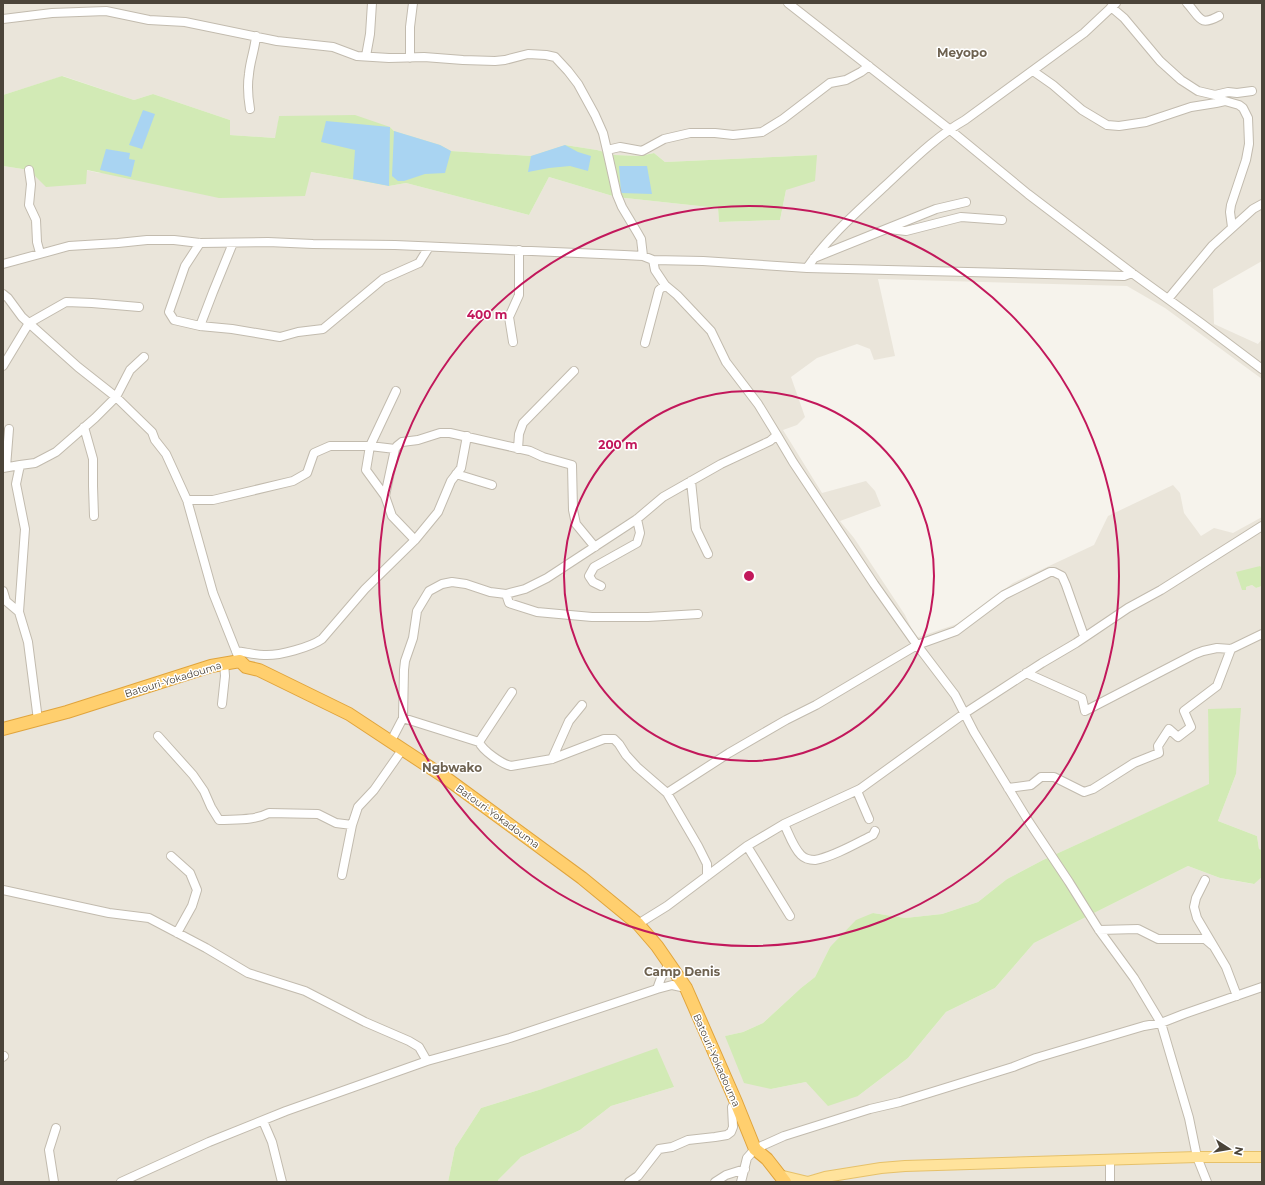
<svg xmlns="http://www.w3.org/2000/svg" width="1265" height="1185" viewBox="0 0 1265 1185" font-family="Montserrat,sans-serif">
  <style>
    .residential { fill: #eae5da }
    .green { fill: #d2eab5 }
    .water { fill: #a9d4f2 }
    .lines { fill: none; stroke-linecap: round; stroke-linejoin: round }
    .minor-casing { stroke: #c2bbae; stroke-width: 10 }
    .major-casing { stroke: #e6c16a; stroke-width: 12 }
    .highway-casing { stroke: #e0a43c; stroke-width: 14 }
    .minor { stroke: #fff; stroke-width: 8 }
    .major { stroke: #ffe39c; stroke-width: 10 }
    .highway { stroke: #ffcf6e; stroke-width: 12 }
    .ring { fill: none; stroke: #c2185b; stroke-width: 2 }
    .labels { text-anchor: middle; stroke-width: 3; stroke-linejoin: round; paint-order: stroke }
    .street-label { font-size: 10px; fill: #4b4439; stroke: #fff }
    .quarter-label { font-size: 12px; font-weight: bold; fill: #6e6250; stroke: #fff }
    .centre { fill: #c2185b; stroke: #fff; stroke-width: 2 }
    .ring-label { font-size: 12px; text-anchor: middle; font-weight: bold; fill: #c2185b; stroke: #fff; stroke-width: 3; stroke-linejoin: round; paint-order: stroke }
  </style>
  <rect width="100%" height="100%" fill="#f6f3ec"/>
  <path class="residential" d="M 3,3 L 1262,3 L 1262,261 L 1213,289 L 1214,324 L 1258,344 L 1262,339 L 1262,379 L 1165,308 L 1127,286 L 878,279 L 895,356 L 874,360 L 870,349 L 857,344 L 817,358 L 791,377 L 805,417 L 797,425 L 783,430 L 822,493 L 866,481 L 875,491 L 881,506 L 840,521 L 854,538 L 905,615 L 916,638 L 960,623 L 1013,583 L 1094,545 L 1108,516 L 1173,485 L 1180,493 L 1184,513 L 1201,536 L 1214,528 L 1233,533 L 1262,517 L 1262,568 L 1259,566 L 1246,587 L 1252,585 L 1256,588 L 1262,586 L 1262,850 L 1259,849 L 1257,836 L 1218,821 L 1236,774 L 1208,710 L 1210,784 L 1043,860 L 1007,879 L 978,902 L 942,914 L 905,918 L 873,913 L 830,947 L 815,977 L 801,988 L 763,1023 L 743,1032 L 725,1036 L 771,1089 L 806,1082 L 858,1096 L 908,1058 L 946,1012 L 995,988 L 1034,943 L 1188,866 L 1220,878 L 1253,884 L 1262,877 L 1262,1182 L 498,1182 L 498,1180 L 521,1157 L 580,1130 L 611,1106 L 674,1087 L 542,1089 L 481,1108 L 455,1148 L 448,1182 L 3,1182 L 3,166 L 29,170 L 86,170 L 99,173 L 311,172 L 389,186 L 406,183 L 529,215 L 549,177 L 616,197 L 718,208 L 719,222 L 780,220 L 786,190 L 817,155 L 665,162 L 654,153 L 640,156 L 615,155 L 597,150 L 565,145 L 531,156 L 451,151 L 439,145 L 394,131 L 390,127 L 279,116 L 276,138 L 230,135 L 230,120 L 153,94 L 134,100 L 63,76 L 3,95 Z"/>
  <path class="green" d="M 62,76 L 134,100 L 153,94 L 230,120 L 230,135 L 275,138 L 279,116 L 355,115 L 390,127 L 394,131 L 440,145 L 451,151 L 531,156 L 565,145 L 597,150 L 615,155 L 640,156 L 654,153 L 665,162 L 817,155 L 815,181 L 786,190 L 780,220 L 719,222 L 718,208 L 616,197 L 549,177 L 529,215 L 406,183 L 389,186 L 311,172 L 305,196 L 219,198 L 87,170 L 86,184 L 46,187 L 29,170 L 3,166 L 3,95 Z
    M 1260,566 L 1262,568 L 1262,586 L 1256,588 L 1252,585 L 1246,587 L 1246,590 L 1242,590 L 1236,572 Z
    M 1241,708 L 1236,774 L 1218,821 L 1257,836 L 1259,849 L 1262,850 L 1262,877 L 1254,884 L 1220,878 L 1188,866 L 1034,943 L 995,988 L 946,1012 L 908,1058 L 858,1096 L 828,1106 L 806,1082 L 771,1089 L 744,1083 L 725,1036 L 743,1032 L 763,1023 L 801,988 L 815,977 L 830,947 L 856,920 L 873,913 L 905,918 L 942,914 L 978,902 L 1007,879 L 1043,860 L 1209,784 L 1208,709 Z
    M 657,1048 L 674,1087 L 611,1106 L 580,1130 L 521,1157 L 498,1180 L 498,1182 L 448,1182 L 455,1148 L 481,1108 L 542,1089 Z"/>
  <path class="water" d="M 143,110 L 155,114 L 142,149 L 129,145 Z
    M 326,121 L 390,127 L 389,186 L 353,179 L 355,150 L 321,142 Z
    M 394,131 L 440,145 L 451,151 L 445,173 L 425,174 L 404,181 L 398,181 L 392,176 Z
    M 565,145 L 578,152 L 591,156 L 588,171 L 570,166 L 549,168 L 528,172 L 531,156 Z
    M 106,149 L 130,153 L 129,159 L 135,160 L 131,177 L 100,170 Z
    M 619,166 L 647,166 L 652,194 L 621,193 Z"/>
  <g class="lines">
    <defs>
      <path id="minor" d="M 788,3 L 949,129 L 1028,194 L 1132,273 L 1201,323 L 1262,369
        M 1187,3 C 1200,17 1199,27 1219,16
        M 1111,7 L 1124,18 L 1160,61 L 1181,80 L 1198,91 L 1215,95 L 1228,92 L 1237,93 L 1252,91
        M 3,19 L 52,13 L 106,11 L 149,20 L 185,22 L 277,41 L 333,47 L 357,56 L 389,58 L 424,57 L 463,60 L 495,61 L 505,60 L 528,54 L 546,55 L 555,57 L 568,71 L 578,84 L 595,115 L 603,133 L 607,150 L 617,195 L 622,207 L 637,232 L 641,239 L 643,256
        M 366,56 L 370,34 L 372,3
        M 410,58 L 410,27 L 413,3
        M 1033,71 L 1053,85 L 1082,110 L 1107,125 L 1119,126 L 1146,122 L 1191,107 L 1216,103 L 1225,101 L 1239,105 L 1243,108 L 1248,118 L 1249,144 L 1246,160 L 1231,205 L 1230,212 L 1232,227
        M 250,109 C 248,97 247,86 249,74 C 250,61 255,49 256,36
        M 607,150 L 620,147 L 642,151 L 664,139 L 690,133 L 715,133 L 733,135 L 762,132 L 783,119 L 830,83 L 846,80 L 861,72 L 869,66
        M 29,170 L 31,184 L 29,205 L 36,220 L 37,242 L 40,253
        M 889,229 L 906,231 L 961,217 L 1002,220
        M 200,243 L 185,266 L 169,312 L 174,320 L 200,326 L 232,329 L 280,337 L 298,332 L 323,329 L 383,279 L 419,263 L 429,247
        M 814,258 L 936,209 L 966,202
        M 653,260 L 655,270 L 665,285 L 677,295 L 711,331 L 726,362 L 758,404 L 777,435
        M 3,264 L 69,246 L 118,243 L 147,240 L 174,240 L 200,243 L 268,242 L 313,244 L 395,245 L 624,255 L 643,256 L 653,260 L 703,261 L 807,268 C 828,237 857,212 885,186 C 910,163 935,137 965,120 L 1084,33 L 1116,3
        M 807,268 L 1124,276 L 1132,273
        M 3,294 L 8,298 L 22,317 L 78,367 L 116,397 L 130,370 L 144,357
        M 1168,299 L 1212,246 L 1253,209 L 1262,204
        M 200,326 L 213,292 L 233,243
        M 513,342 L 509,317 L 519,295 L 519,250
        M 645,343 L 659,290 L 665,285
        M 3,366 L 29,323 L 66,302 L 92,303 L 139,307
        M 396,391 L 370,446 L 366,470 L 385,496 L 392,516 L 415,540
        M 84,427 L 93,459 L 93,486 L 94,516
        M 518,449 L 519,434 L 523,423 L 574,371
        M 20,465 L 16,484 L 25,529 L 19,612 L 28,642 L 38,720
        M 6,467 L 9,429
        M 3,468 L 20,465 L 35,463 L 56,452 L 95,418 L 116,397 L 152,432 L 155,440 L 166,454 L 187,500 L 213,593 L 240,661
        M 456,474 L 492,485
        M 691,481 L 696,529 L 708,554
        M 385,496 L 395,449 L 397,446 L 402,442 L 418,440 L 440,433 L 450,433 L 530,451 L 543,457 L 572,465 L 573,510 L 576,524 L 595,547
        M 187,500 L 213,500 L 293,481 L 307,473 L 314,453 L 330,446 L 370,446 L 395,449
        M 601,586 L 593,582 L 589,576 L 594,567 L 637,543 L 640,533 L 637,519
        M 3,591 L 6,601 L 19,612
        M 698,614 L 648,617 L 592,617 L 537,612 L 509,603 L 506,594 L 525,589 L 547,578 L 637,519 L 663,497 L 721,464 L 770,441 L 777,435 L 793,462 L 874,584 L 917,645 L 955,695 L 974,732 L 1029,822 L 1069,882 L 1099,930 L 1134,978 L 1161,1023 L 1189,1118 L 1197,1157 L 1207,1182
        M 236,651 C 245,652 255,655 264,655 C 279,656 311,647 322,639 L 365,589 L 415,540 L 438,512 L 451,481 L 461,468 L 467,436
        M 1026,673 L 1082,698 L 1085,711 L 1195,654 L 1203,651 L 1217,648 L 1231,649 L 1262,634
        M 512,692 L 479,742 C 483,751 502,764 511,766 L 552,759 L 604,739 L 614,739 L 619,744 L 626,755 L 637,767 L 667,793 L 698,846 L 707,864 L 707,876
        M 222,704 L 225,676 L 224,663
        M 403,718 L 404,670 L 405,661 L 413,638 L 417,611 L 429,591 L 442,584 L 452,582 L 466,584 L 490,592 L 506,594
        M 158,736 L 193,775 L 204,791 L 211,807 L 219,820 C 236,819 253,821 269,813 L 318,814 L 336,823 L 352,825
        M 391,741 L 403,718 L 479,742
        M 552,759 L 569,721 L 582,705
        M 1008,788 L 1031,785 L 1041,777 L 1054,777 L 1084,792 L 1093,789 L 1134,763 L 1159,753 L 1158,746 L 1169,729 L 1178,737 L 1191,727 L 1184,711 L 1217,686 L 1231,649
        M 857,791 L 869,819
        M 667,793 L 729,753 L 786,720 L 816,705 L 917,645 L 956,631 L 1004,595 L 1050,572 L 1054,572 L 1062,576 L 1066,585 L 1084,636
        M 784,824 C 789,834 793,847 801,855 C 804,858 810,860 815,860 C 833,857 857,843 873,835 L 875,831
        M 747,846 L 790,916
        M 171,856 L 190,873 L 197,890 L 192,906 L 177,933
        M 342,875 L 352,825 L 358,807 L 374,790 L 402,750
        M 1205,880 L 1196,898 L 1194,907 L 1197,918 L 1226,967 L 1237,996
        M 3,890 L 109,913 L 149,918 L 206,948 L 248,973 L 305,991 L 365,1022 L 409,1041 L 419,1047 L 427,1061
        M 638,924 L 667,906 L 747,846 L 784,824 L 860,789 L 965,713 L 1042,663 L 1076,643 L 1128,608 L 1161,590 L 1262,526
        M 1099,930 L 1138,929 L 1158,939 L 1205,939 L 1212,945
        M 657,989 L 661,978 L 669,964
        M 3,1057 L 4,1056
        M 263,1121 L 272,1142 L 282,1182
        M 54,1182 L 49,1150 L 56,1128
        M 121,1182 L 209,1142 L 286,1111 L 351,1088 L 427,1061 L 510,1038 L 657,989 L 672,985 L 686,988
        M 629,1182 L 638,1176 L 659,1149 L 672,1147 L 688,1140 L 715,1137 L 727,1135 L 731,1132 L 733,1127 L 732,1107 L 736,1102
        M 715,1182 L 726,1175 L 745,1169
        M 741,1182 L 747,1158 L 755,1149 L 784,1136 L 870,1109 L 900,1102 L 1013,1067 L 1036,1058 L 1144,1026 L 1161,1023 L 1184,1014 L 1262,987
        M 1110,1182 L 1110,1159"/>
      <path id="major" d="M 779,1175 L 808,1182 L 825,1177 L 881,1168 L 905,1166 L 1197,1157 L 1262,1157"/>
      <path id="highway" d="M 3,729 L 67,712 L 211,666 L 240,661 L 246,667 L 259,670 L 349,714 L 446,778 L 582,878 L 638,924 L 657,946 L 686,988 L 736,1102 L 755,1149 L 767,1159 L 785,1182"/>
    </defs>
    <use href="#minor" class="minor-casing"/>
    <use href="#major" class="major-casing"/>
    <use href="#highway" class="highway-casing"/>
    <use href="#minor" class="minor"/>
    <use href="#major" class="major"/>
    <use href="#highway" class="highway"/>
  </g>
  <g class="ring">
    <circle cx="749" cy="576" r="185"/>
    <circle cx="749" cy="576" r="370"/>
  </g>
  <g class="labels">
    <g class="street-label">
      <text transform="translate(173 679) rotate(-17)" y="4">Batouri-Yokadouma</text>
      <text transform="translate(498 816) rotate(36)" y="4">Batouri-Yokadouma</text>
      <text transform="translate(717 1060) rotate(66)" y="4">Batouri-Yokadouma</text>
    </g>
    <g class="quarter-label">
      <text x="962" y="57">Meyopo</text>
      <text x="452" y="772">Ngbwako</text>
      <text x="682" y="976">Camp Denis</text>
    </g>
  </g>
  <circle cx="749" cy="576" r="6" class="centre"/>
  <g class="ring-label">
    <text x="487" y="319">400 m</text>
    <text x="618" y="449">200 m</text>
  </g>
  <rect width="1265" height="1185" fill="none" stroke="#4b4439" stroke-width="8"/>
  <g transform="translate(1229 1149) rotate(102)" stroke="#ffffff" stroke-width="3" paint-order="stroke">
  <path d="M0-3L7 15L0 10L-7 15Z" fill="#4b4439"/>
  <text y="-6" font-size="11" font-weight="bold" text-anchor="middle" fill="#4b4439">N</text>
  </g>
</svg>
